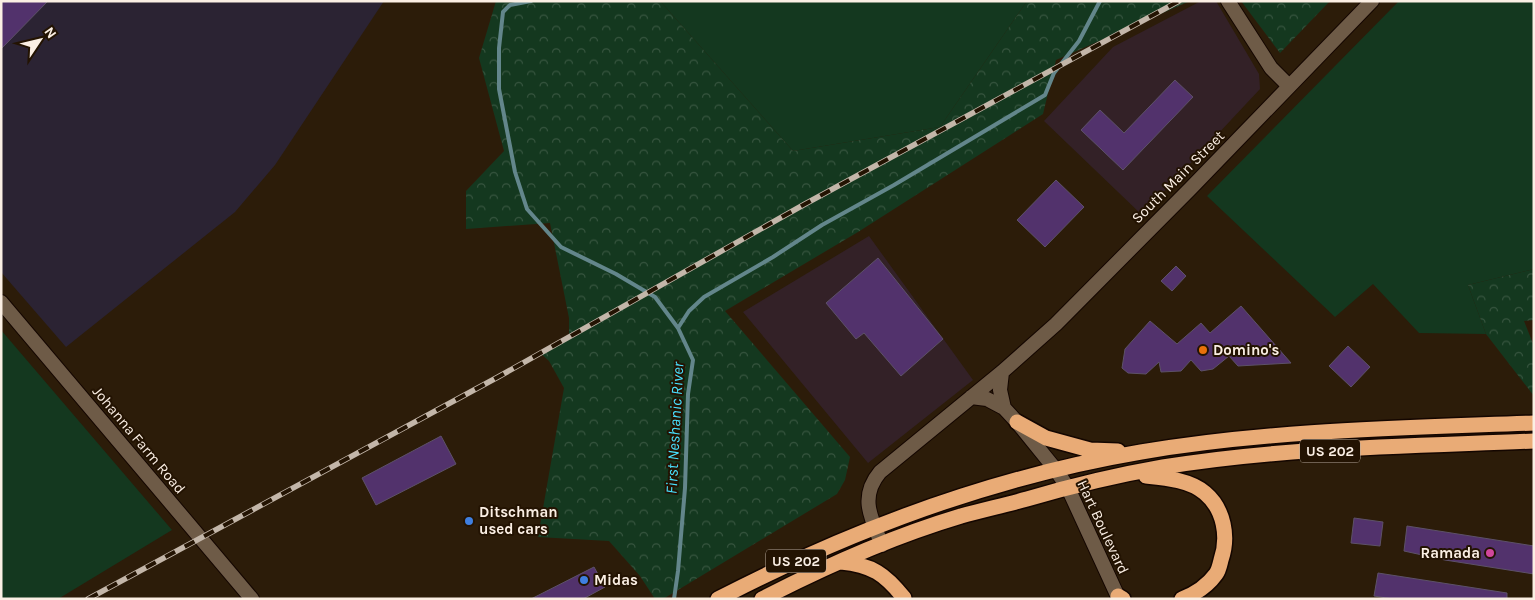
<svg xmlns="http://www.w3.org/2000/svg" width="1535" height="600" viewBox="0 0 1535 600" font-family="Karla,sans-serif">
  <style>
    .commercial { fill: #332127 }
    .industrial { fill: #2b2333 }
    .grass { fill: #14381f }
    .forest { fill: url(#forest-crowns) }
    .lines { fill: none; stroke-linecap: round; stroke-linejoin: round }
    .stream { stroke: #63868b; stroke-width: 4 }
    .building { fill: #52326c; stroke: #5d5168 }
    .minor-casing { stroke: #140600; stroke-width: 16 }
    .highway-casing { stroke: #140600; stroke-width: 18 }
    .minor { stroke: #6e5b47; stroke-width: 14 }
    .highway { stroke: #e9ab76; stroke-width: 15 }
    .rail-casing { stroke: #c3b6a9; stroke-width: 5.5 }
    .rail { stroke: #231302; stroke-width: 4; stroke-dasharray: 11; stroke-linecap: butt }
    .food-dot { fill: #e8710a; stroke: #231302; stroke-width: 2 }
    .shop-dot { fill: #3f7fe0; stroke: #231302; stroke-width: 2 }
    .hotel-dot { fill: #d1479c; stroke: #231302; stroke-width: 2 }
    .labels { text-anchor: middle; stroke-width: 4; stroke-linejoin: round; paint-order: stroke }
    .shield { fill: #231302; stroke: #baada0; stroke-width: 1 }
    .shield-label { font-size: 14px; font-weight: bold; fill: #fbefe4 }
    .street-label { font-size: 15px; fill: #fbefe4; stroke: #231302 }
    .poi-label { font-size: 15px; font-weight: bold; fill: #fbefe4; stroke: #231302; text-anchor: start }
    .water-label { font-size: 16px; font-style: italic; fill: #49e0fe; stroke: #231302 }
  </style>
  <defs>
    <pattern id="forest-crowns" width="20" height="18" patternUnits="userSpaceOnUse" patternTransform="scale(1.25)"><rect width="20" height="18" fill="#14381f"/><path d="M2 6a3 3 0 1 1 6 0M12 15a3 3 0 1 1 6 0" fill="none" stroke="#37553f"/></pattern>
  </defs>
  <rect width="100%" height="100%" fill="#2c1c09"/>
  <path class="commercial" d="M 1201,1 L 1216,1 L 1259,74 L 1260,89 L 1142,215 L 1044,121 L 1113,47 Z
    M 869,236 L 973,380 L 868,463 L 743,312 Z"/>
  <path class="industrial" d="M 1,1 L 384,1 L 275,165 L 235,212 L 66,347 L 1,272 Z"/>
  <path class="grass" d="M 660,1 L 1027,1 L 940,127 L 793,151 Z
    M 1399,1 L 1534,1 L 1534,269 L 1468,285 L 1486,334 L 1419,333 L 1373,284 L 1335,317 L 1207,196 Z
    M 1,330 L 172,530 L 58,599 L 1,599 Z"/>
  <path class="forest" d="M 496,1 L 660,1 L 793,151 L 940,127 L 1027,1 L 1190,1 L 1056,60 L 1043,114 L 858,232 L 725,311 L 850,457 L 845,480 L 837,494 L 663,599 L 655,599 L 640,576 L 609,541 L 538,537 L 564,388 L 549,361 L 539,352 L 569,336 L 569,318 L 550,223 L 466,229 L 466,191 L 504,151 L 479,58 Z
    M 1241,1 L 1330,1 L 1280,53 Z
    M 1534,269 L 1534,320 L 1524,321 L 1534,346 L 1534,396 L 1486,334 L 1468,285 Z"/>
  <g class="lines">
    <path class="stream" d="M 531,1 L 510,5 L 503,12 L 499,48 L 499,89 L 515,172 L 527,209 L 561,247 L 616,274 L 655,297 L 678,328 L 693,360 L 688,394 L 685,488 L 678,571 L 674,599
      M 678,328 L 689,311 L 704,297 L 773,257 L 822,225 L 894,185 L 1045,95 L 1054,73 L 1079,41 L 1100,1"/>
  </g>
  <path class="building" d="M 1,1 L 48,1 L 1,49 Z
    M 1175,80 L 1193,97 L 1123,170 L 1081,130 L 1100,110 L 1124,133 Z
    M 1056,180 L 1084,207 L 1045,247 L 1017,220 Z
    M 878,258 L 943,339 L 901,376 L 864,333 L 856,339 L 826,303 Z
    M 1176,266 L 1186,276 L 1172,291 L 1161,281 Z
    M 1241,306 L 1291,363 L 1238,366 L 1229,356 L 1213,369 L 1201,371 L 1191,360 L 1181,371 L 1161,372 L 1159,362 L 1146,374 L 1128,373 L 1122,368 L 1125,349 L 1150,321 L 1177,344 L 1201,323 L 1210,333 Z
    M 1348,346 L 1370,367 L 1351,387 L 1329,366 Z
    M 441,436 L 456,464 L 376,505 L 362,478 Z
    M 1354,518 L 1383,522 L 1380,546 L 1351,543 Z
    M 1407,526 L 1534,546 L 1534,574 L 1445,560 L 1404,551 Z
    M 594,567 L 605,587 L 583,599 L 531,599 Z
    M 1378,573 L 1507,593 L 1507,599 L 1393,599 L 1374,596 Z"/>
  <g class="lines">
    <defs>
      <path id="minor" d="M 1228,1 L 1271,68 L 1289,86
        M 1,302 L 252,599
        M 1002,372 L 1000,390 L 1004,408
        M 971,397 L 987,399 L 1004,408 L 1017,422 L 1056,470 L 1068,488 L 1119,599
        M 882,545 C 871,518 859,497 880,472 L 1002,372 L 1056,324 L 1190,189 L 1372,1"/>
      <path id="highway" d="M 1017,422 L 1046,438 L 1090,450 L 1118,451
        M 1146,476 C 1166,478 1190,480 1205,493 C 1224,509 1229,537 1221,560 C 1220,564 1219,570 1216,574 C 1208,585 1195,594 1182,599
        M 841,562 C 872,565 885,574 904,598
        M 1118,596 L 1123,599
        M 718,599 C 851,530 993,477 1141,452 C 1271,430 1403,428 1534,423
        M 762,599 C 824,567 894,536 961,516 C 983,510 1005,505 1027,499 C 1071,486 1117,475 1163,467 C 1285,447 1411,446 1534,441"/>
    </defs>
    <use href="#minor" class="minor-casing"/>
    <use href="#highway" class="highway-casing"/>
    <use href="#minor" class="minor"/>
    <use href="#highway" class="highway"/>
    <defs>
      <path id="rail" d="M 88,599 L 498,377 L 805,204 L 1179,1"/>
    </defs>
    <use href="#rail" class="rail-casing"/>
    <use href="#rail" class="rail"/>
  </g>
  <circle class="food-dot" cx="1203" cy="350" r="5"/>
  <g class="shop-dot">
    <circle cx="469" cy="521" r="5"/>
    <circle cx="584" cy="580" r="5"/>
  </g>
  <circle class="hotel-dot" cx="1490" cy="553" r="5"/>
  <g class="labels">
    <g class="shield">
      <rect x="1300" y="439.5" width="60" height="23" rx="4"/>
      <rect x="766" y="549.5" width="60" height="23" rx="4"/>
    </g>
    <g class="shield-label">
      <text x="1330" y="456">US 202</text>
      <text x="796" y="566">US 202</text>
    </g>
    <g class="street-label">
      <text transform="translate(1178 177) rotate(-45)" y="5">South Main Street</text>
      <text transform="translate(139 440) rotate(50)" y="5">Johanna Farm Road</text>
      <text transform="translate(1103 527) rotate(65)" y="5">Hart Boulevard</text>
    </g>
    <g class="poi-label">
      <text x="1213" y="355">Domino's</text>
      <text x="479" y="517">Ditschman<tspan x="479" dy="17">used cars</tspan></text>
      <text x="1480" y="558" text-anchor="end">Ramada</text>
      <text x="594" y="585">Midas</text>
    </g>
    <g class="water-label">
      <text transform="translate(674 428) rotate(-87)" y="6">First Neshanic River</text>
    </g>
  </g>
  <rect width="1535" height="600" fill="none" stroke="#fbefe4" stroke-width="5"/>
  <g transform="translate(40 40) rotate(55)" stroke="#231302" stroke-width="4" paint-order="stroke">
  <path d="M0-4L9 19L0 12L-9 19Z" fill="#fbefe4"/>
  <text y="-8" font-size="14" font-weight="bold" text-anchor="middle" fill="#fbefe4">N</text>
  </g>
</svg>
